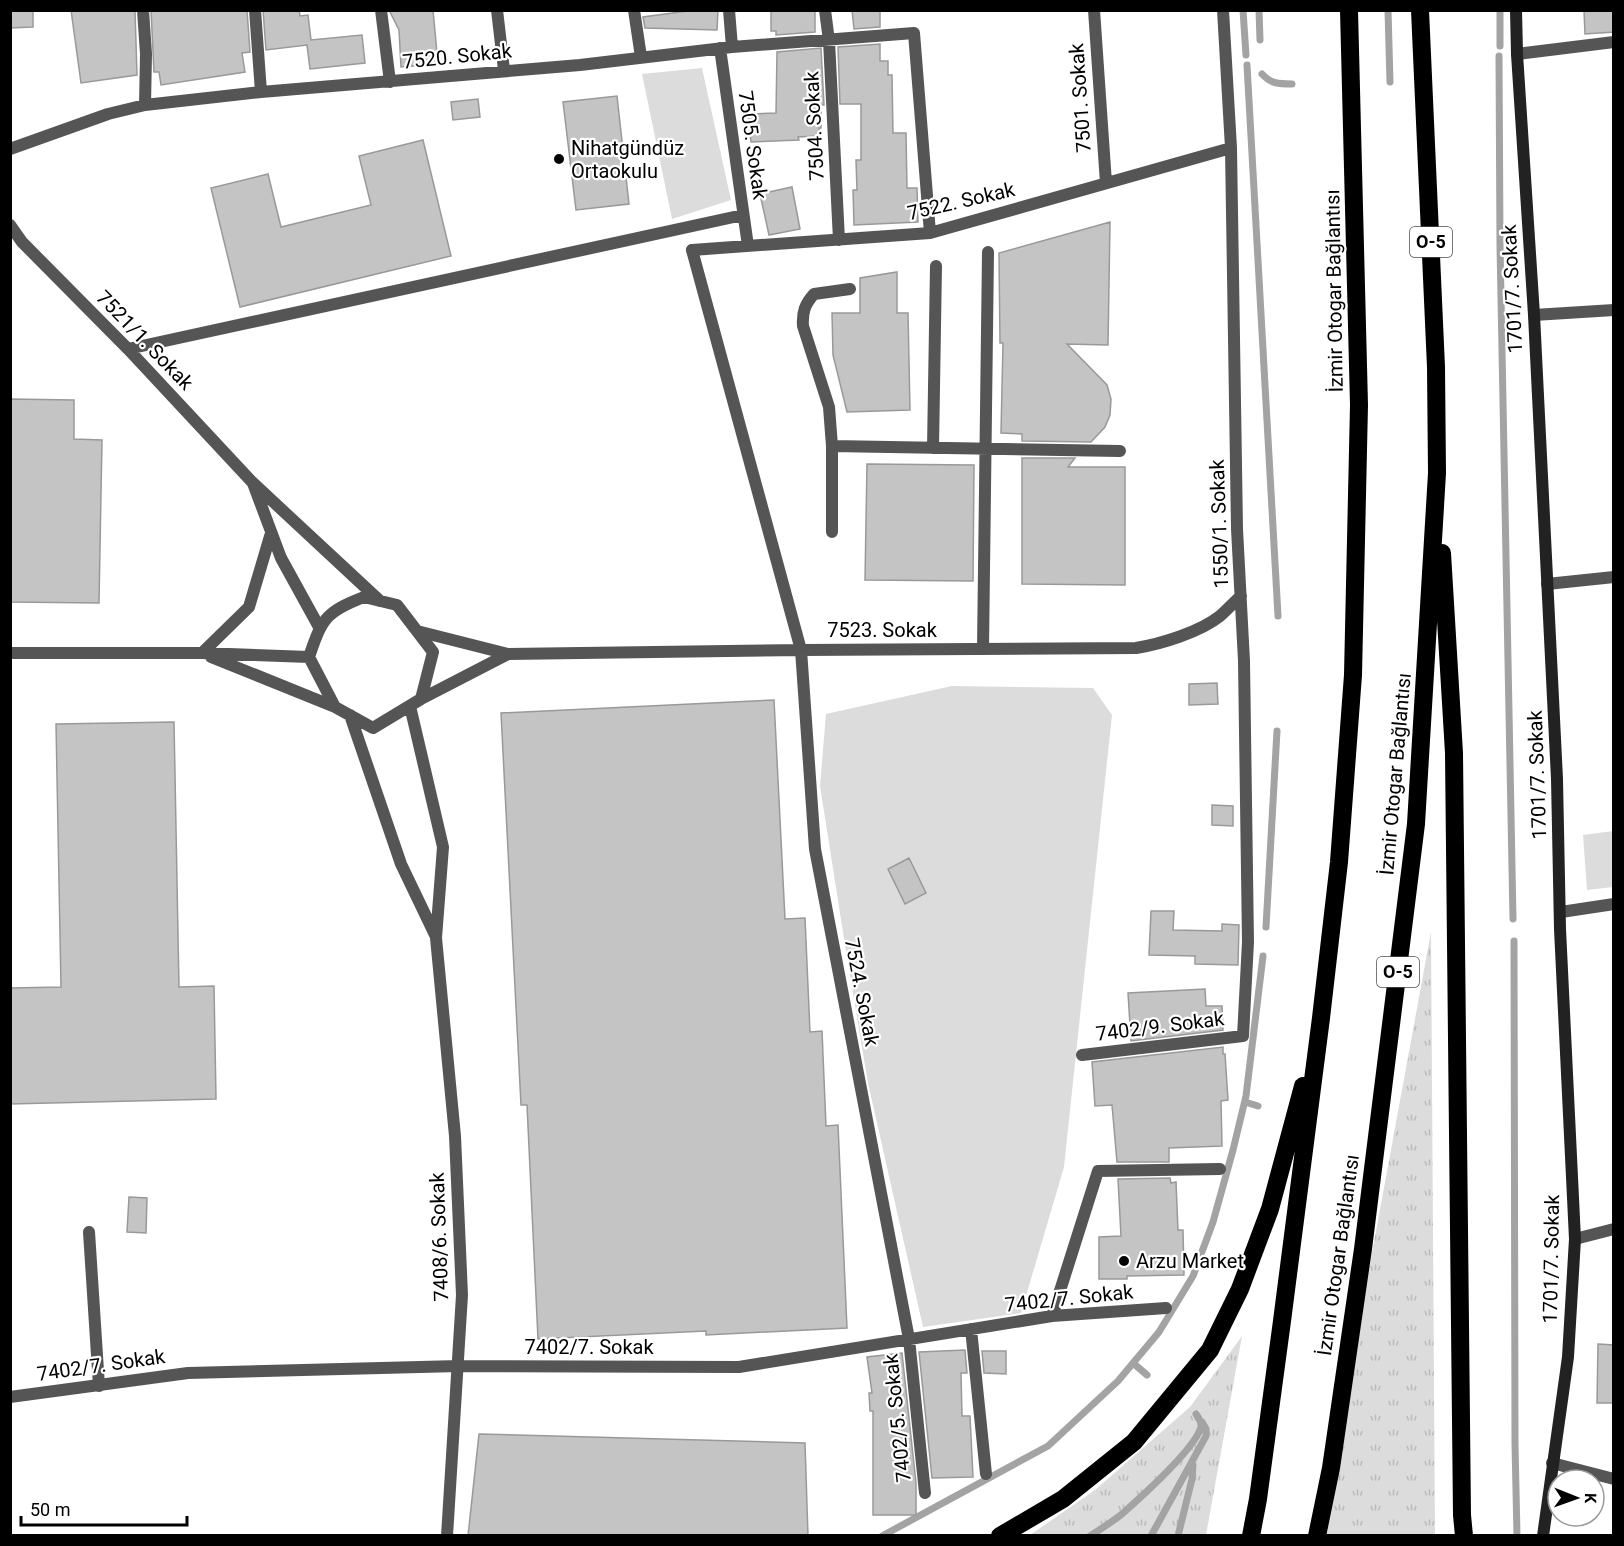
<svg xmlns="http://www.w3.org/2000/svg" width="1624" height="1546" viewBox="0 0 1624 1546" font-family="Roboto,sans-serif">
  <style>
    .grass { fill: url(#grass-tufts) }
    .park { fill: #dcdcdc }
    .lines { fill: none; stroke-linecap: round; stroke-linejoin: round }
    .stream { stroke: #a3a3a3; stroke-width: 7 }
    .building { fill: #c4c4c4; stroke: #999; stroke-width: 1.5 }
    .lane { stroke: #555; stroke-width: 12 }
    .street { stroke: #555; stroke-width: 12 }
    .secondary { stroke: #222; stroke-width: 12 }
    .highway { stroke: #000; stroke-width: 18 }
    .poi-dot { fill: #000; stroke: #fff; stroke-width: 2 }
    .labels { text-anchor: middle; stroke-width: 4.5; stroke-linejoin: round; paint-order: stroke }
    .shield { fill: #fff; stroke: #4c4c4c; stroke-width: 1.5 }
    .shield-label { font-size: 18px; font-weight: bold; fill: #000 }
    .street-label { font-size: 20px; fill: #000; stroke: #fff }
    .poi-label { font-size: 20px; fill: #000; stroke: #fff; text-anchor: start }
  </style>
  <defs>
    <pattern id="grass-tufts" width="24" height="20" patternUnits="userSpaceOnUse" patternTransform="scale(1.5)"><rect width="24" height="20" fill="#dcdcdc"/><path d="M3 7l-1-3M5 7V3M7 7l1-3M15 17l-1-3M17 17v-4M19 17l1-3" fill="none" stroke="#bbb"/></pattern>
  </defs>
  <rect width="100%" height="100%" fill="#fff"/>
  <path class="grass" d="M 1431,932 L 1435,1535 L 1320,1536 Z
    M 1242,1336 L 1206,1535 L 1030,1535 L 1095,1490 L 1190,1407 Z"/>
  <path class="park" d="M 702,68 L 731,200 L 672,219 L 642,74 Z
    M 952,686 L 1093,688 L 1112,715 L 1064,1167 L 1021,1313 L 923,1327 L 868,1083 L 845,945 L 820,786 L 826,714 Z
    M 1613,831 L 1613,887 L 1587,890 L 1583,835 Z"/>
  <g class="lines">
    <path class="stream" d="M 1243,10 L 1246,55
      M 1259,10 L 1260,40
      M 1388,10 L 1390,82
      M 1500,10 L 1500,46
      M 1499,56 L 1500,246 L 1513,919
      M 1247,65 L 1278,616
      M 1262,74 C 1271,84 1279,84 1292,84
      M 1266,927 L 1277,731
      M 1514,941 L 1515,1444 L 1517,1536
      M 1245,1102 L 1258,1106
      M 1133,1363 L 1147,1375
      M 882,1536 L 1048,1446 L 1118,1381 L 1159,1332 L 1193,1276 L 1213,1222 L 1233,1150 L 1246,1096 L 1263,956
      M 1090,1536 C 1101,1529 1112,1522 1122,1514 C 1140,1498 1195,1449 1201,1427 C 1202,1422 1199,1419 1196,1414
      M 1151,1536 L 1206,1436 L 1206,1429 L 1202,1422
      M 1178,1536 L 1192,1479 L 1193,1465"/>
  </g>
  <path class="building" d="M 10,10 L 33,10 L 33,27 L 10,28 Z
    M 71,10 L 135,10 L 137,75 L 81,83 Z
    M 151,10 L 247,10 L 250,52 L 242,53 L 245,72 L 161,85 L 159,72 L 154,72 Z
    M 263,10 L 299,10 L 300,16 L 308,15 L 311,40 L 362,35 L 365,63 L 310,69 L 307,45 L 266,50 Z
    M 389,10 L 433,10 L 438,64 L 401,67 L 399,30 Z
    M 695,10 L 718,10 L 717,30 L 645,28 L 643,17 Z
    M 771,10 L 815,10 L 815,32 L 776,35 L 776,31 L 771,31 Z
    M 852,10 L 880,10 L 880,27 L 854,29 Z
    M 1584,10 L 1614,10 L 1614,32 L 1585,34 Z
    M 880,44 L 880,61 L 888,61 L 888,75 L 892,75 L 893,133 L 906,133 L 907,188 L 917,188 L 918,222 L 854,225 L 853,190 L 857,190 L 856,160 L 861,160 L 861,104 L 840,104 L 838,47 Z
    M 821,48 L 824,105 L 821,105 L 821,128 L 819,128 L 819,136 L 798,137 L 799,140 L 751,142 L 748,114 L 776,113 L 777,52 Z
    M 617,96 L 629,204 L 576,210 L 563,102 Z
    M 478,99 L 480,117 L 453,120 L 451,102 Z
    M 423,140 L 451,256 L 240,307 L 211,188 L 268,174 L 281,227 L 371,205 L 359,156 Z
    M 792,187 L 800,229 L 769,235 L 760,194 Z
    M 1110,222 L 1108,345 L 1067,344 L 1107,385 L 1111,399 L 1110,415 L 1105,427 L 1091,442 L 1022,441 L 1022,434 L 1001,433 L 1003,343 L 1000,343 L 999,253 Z
    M 897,272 L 897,313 L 908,313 L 910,410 L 847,412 L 833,355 L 832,313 L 860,313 L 860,278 Z
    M 10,399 L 74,400 L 74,439 L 102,440 L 99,603 L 10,602 Z
    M 1022,458 L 1075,458 L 1068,467 L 1125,467 L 1125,585 L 1022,584 Z
    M 867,464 L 974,465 L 973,581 L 865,580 Z
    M 1217,683 L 1218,704 L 1189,705 L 1189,684 Z
    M 774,700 L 785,919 L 805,918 L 810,1032 L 822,1031 L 826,1126 L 838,1125 L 847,1328 L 706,1335 L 706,1331 L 538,1339 L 527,1105 L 521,1105 L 501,713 Z
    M 174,722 L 179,987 L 214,986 L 216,1099 L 10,1104 L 10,988 L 61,987 L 56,724 Z
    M 1212,805 L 1233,806 L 1233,826 L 1212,825 Z
    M 909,858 L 926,893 L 905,904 L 888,869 Z
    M 1151,911 L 1174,911 L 1173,930 L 1222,931 L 1222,924 L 1239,925 L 1238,965 L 1195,964 L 1195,956 L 1149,955 Z
    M 1205,989 L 1206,1006 L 1222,1006 L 1223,1030 L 1131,1041 L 1128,993 Z
    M 1223,1047 L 1223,1054 L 1225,1054 L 1228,1100 L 1221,1101 L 1222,1146 L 1169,1148 L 1169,1162 L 1117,1162 L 1112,1105 L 1095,1106 L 1092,1062 Z
    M 1170,1178 L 1171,1183 L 1176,1182 L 1178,1230 L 1183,1230 L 1184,1275 L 1127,1276 L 1127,1279 L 1099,1279 L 1099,1237 L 1121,1236 L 1118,1179 Z
    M 129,1197 L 147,1198 L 146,1233 L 127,1232 Z
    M 1598,1344 L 1614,1345 L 1614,1403 L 1597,1403 Z
    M 965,1350 L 967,1373 L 961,1373 L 962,1416 L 970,1416 L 973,1477 L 932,1478 L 919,1352 Z
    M 982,1351 L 1006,1351 L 1006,1374 L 984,1373 Z
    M 902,1353 L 916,1483 L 916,1515 L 873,1515 L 873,1411 L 870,1411 L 869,1393 L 872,1393 L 867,1357 Z
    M 479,1434 L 805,1443 L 808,1536 L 468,1536 Z"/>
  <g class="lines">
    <path class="lane" d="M 692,250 L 801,650
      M 832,446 L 829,407 L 803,326 C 802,312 805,304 814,294 L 850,289
      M 933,448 L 936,266
      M 832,532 L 832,446 L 1120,451
      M 983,649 L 988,252
      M 89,1232 L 99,1386"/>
    <path class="street" d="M 143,10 L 146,54 L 145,105
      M 255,10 L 261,92
      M 381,10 L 390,82
      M 497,10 L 504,70
      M 634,10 L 641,57
      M 729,10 L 732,47
      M 825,10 L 829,41 L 839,240
      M 1094,10 L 1106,183
      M 720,48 L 748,246
      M 1517,54 L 1614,42
      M 10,149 L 108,114 L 145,105 L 261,92 L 580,65 L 732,47 L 914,33 L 930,233
      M 10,225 L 22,242 L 128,349 L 252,482 L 380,601
      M 692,250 L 930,233 L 1231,148
      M 1534,315 L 1614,310
      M 128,349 L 743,215
      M 254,486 L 281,558 L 319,627
      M 1547,584 L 1614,577
      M 364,597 L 397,605 L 433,652 L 421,699 L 373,728 L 335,707 L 309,657 C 322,619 325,612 364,597 Z
      M 417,631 L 508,654 L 801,650 L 1136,648 C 1161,644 1200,632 1220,616 C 1227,610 1234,602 1241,596
      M 801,650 L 815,849 L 909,1339 L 925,1493
      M 10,653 L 202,653 L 309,657
      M 202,653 L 249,607 L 271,533
      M 211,657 L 335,707
      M 421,699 L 508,654
      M 410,706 L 443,847 L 436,938 L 455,1136 L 462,1295 L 447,1536
      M 350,715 L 401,864 L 436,937
      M 1561,912 L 1614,904
      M 1082,1055 L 1243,1036 L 1248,942 L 1244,661 L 1237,529 L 1231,148 L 1223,10
      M 1575,1239 L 1614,1229
      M 1052,1316 L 1098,1171 L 1220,1169
      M 971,1329 L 986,1474
      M 10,1397 L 188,1373 L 459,1366 L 739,1367 L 1052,1316 L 1166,1308
      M 1552,1463 L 1614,1479"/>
    <path class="secondary" d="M 1516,10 L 1517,54 L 1534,315 L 1557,779 L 1560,929 L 1575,1239 L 1568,1357 L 1543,1536"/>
    <path class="highway" d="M 1442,553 L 1454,753 L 1462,1515 L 1464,1536
      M 1000,1536 L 1063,1499 L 1134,1442 L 1210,1350 L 1240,1289 L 1270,1209 L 1303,1086
      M 1251,1536 L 1258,1499 L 1282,1321 L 1321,1018 L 1339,862 L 1353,675 L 1359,405 L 1349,10
      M 1317,1536 L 1331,1468 L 1363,1249 L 1416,824 L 1437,473 L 1436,367 L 1420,10"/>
  </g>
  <g class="poi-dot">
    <circle cx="559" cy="159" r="6"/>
    <circle cx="1124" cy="1261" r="6"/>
  </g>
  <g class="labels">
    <g class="shield">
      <rect x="1410" y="227" width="42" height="30" rx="4.5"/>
      <rect x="1377" y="957" width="42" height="30" rx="4.5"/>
    </g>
    <g class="shield-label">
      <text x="1431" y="248">O-5</text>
      <text x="1398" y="978">O-5</text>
    </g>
    <g class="street-label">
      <text transform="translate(457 56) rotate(-6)" y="7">7520. Sokak</text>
      <text transform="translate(1080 98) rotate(-94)" y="7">7501. Sokak</text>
      <text transform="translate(814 126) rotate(-93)" y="7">7504. Sokak</text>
      <text transform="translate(753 145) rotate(82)" y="7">7505. Sokak</text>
      <text transform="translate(961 201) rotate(-13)" y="7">7522. Sokak</text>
      <text transform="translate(1512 289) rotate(-93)" y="7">1701/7. Sokak</text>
      <text transform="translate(1334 291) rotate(-91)" y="7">İzmir Otogar Bağlantısı</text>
      <text transform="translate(145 340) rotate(46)" y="7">7521/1. Sokak</text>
      <text transform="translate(1219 524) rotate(-92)" y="7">1550/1. Sokak</text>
      <text x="882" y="637">7523. Sokak</text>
      <text transform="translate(1395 774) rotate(-85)" y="7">İzmir Otogar Bağlantısı</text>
      <text transform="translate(1537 775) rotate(-92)" y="7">1701/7. Sokak</text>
      <text transform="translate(862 992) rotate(79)" y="7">7524. Sokak</text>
      <text transform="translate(1160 1026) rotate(-7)" y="7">7402/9. Sokak</text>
      <text transform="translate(439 1237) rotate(-92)" y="7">7408/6. Sokak</text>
      <text transform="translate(1338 1255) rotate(-82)" y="7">İzmir Otogar Bağlantısı</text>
      <text transform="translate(1551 1259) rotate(-89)" y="7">1701/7. Sokak</text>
      <text transform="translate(1069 1298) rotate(-6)" y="7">7402/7. Sokak</text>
      <text x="589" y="1354">7402/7. Sokak</text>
      <text transform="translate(101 1365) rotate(-8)" y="7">7402/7. Sokak</text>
      <text transform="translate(897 1418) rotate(-96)" y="7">7402/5. Sokak</text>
    </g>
    <g class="poi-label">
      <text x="571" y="155">Nihatgündüz<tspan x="571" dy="23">Ortaokulu</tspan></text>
      <text x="1136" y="1268">Arzu Market</text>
    </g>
  </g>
  <rect width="1624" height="1546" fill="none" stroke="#000000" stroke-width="24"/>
  <g transform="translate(1576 1498) rotate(91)"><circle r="28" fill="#ffffff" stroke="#999999" stroke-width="1.5"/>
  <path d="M0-4.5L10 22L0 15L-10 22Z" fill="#000000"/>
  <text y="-9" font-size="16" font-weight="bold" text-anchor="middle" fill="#000000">K</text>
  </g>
  <path d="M21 1516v9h166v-9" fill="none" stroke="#000000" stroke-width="3"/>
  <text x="30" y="1516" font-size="18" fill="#000000" stroke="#ffffff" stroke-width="4.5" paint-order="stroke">50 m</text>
</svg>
